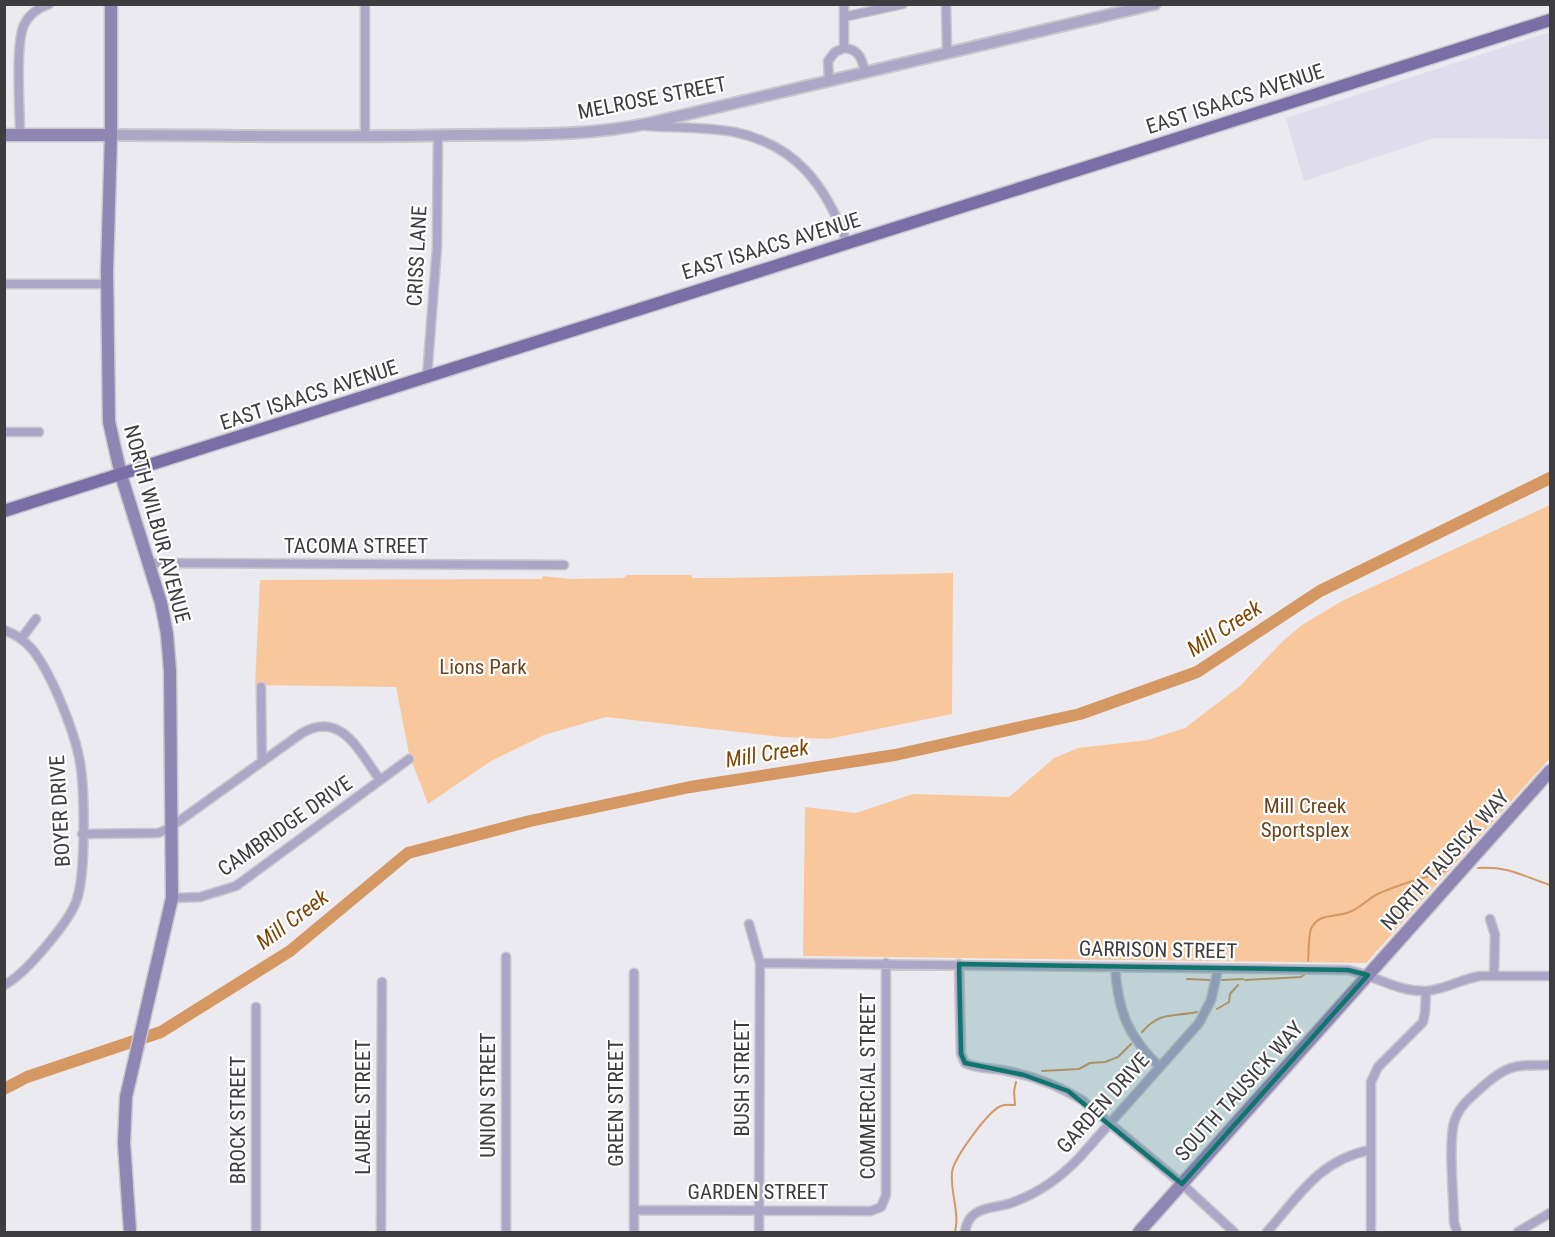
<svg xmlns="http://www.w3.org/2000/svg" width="1555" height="1237" viewBox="0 0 1555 1237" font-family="'Roboto Condensed',sans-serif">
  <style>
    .built { fill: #dfddeb }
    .green { fill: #f9c79c }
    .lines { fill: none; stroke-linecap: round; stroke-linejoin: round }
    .stream { stroke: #d59862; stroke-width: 2 }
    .river { stroke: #d59862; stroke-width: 12 }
    .minor-casing { stroke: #c8c7cd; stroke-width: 11 }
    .tertiary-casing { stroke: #c8c7cd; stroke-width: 14 }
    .secondary-casing { stroke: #c8c7cd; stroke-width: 15 }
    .primary-casing { stroke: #c8c7cd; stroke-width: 15 }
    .minor { stroke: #ada7c7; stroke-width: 8 }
    .tertiary { stroke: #ada7c7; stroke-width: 10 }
    .secondary { stroke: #8f86b4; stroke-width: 12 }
    .primary { stroke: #7a6ea6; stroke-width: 12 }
    .marked { fill: #0f766e; fill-opacity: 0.2; stroke: #0f766e; stroke-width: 4.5; stroke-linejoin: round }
    .labels { text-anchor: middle; stroke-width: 4.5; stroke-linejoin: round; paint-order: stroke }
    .street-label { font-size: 21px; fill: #3d3c3f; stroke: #fff }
    .park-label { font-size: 21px; fill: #6d441b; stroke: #fff }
    .water-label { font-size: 22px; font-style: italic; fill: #7e4600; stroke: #fff }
  </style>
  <rect width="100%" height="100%" fill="#ebeaf0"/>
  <path class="built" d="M 1550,32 L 1550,139 L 1434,138 L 1304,181 L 1286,118 Z"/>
  <path class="green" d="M 1550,505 L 1550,758 L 1366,963 L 803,956 L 805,807 L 856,813 L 913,794 L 1009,797 L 1054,758 L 1078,748 L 1148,740 L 1185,728 L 1240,686 L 1283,641 L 1302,625 L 1342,601 Z
    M 953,573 L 952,714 L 828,739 L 782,737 L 606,717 L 544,735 L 491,761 L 428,804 L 409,754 L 396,687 L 255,685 L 260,580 L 542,579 L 543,576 L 571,579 L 624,578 L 627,575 L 691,575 L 692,578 L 725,578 Z"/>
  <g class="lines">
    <path class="stream" d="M 1478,868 C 1509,866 1522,876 1550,885
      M 1308,961 C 1309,952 1308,938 1311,929 C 1318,913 1335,917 1347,913 C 1360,909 1367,899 1378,894 C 1401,883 1425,878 1448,870
      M 1187,979 L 1210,980
      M 1222,980 L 1243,979
      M 1245,980 L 1301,977 L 1304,975
      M 1217,1009 L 1229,1002 L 1230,994 L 1238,985
      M 1142,1032 C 1160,1011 1173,1017 1197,1012
      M 1042,1071 L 1079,1069 L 1090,1063 L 1105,1062 L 1118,1057 L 1131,1044
      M 955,1232 C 960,1213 950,1192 952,1172 C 954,1158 988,1111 1001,1106 C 1005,1104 1011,1105 1015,1105 L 1014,1091 L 1016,1082"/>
    <path class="river" d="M 4,1089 L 27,1077 L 161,1032 L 290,951 L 408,853 L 530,821 L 690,787 L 895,755 L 1080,714 L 1197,672 L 1320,591 L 1550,478"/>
    <defs>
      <path id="minor" d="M 946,4 L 947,53
        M 844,17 L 903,4
        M 844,48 C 859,49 862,59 865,72
        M 829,80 L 828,61 L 835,52 L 844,48 L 844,4
        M 646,126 C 675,128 705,127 734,132 C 797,145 826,186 847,243
        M 20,135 C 20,110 15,44 24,25 C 29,14 38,8 49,4
        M 365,136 L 365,4
        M 4,284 L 107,284
        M 427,377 L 437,247 L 438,136
        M 4,432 L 39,432
        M 149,563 L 564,565
        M 4,630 C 15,634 24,640 31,648 C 50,670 73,728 79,757 C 85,785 86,872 77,899 C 71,920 24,976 4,985
        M 21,639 L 36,619
        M 261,687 L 262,762
        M 82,834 L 158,833 L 168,829 L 302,733 C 342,710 360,753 380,780
        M 172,898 L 200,897 L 236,886 L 409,759
        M 1490,919 L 1495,935 L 1494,976
        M 749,924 L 760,963 L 759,1232
        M 506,957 L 506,1232
        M 760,963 L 1348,970 C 1375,975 1397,992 1426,991 C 1444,990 1461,979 1480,976 L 1550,976
        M 959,964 L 961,1054 L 965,1063 C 978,1069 994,1068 1007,1071 C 1034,1076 1059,1086 1082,1100 L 1182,1184 L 1234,1232
        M 1115,967 C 1118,1011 1128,1037 1160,1067
        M 634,973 L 634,1232
        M 634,1210 L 871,1211 L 881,1207 L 886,1195 L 886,963
        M 256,1232 L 256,1007
        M 381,1232 L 382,982
        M 965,1232 C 966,1225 969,1217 976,1213 C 985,1207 998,1207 1008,1204 C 1036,1195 1059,1179 1079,1158 L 1199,1023 L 1211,1000 L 1218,969
        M 1267,1232 C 1299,1196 1319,1160 1370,1150
        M 1371,1232 L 1371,1082 L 1378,1067 L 1423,1022 L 1425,1012 L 1426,991
        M 1457,1232 L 1454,1222 C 1454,1199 1447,1135 1456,1117 C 1461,1105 1471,1097 1480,1089 C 1507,1064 1515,1065 1550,1065
        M 1518,1232 L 1550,1213"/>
      <path id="tertiary" d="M 111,135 C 226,135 341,138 456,135 C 522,134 585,137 650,123 L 1155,4"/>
      <path id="secondary" d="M 111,4 L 111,135 L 107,271 L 109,422 L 121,475 L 161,603 L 167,634 L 170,671 L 172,898 L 126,1097 L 124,1143 L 130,1232
        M 4,135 L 111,135
        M 1139,1232 L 1550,771"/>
      <path id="primary" d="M 4,511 L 1550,20"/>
    </defs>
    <use href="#minor" class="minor-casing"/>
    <use href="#tertiary" class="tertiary-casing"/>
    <use href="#secondary" class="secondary-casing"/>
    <use href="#primary" class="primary-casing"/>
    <use href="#minor" class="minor"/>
    <use href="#tertiary" class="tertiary"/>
    <use href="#secondary" class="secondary"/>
    <use href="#primary" class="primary"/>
  </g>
  <path class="marked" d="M 959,964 L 1348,970 L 1368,975 L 1182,1184 L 1068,1091 L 1024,1075 L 965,1063 L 961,1054 Z"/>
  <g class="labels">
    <g class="street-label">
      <text transform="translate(652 98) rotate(-11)" y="7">MELROSE STREET</text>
      <text transform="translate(1235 99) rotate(-18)" y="7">EAST ISAACS AVENUE</text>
      <text transform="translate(771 246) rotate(-17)" y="7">EAST ISAACS AVENUE</text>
      <text transform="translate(417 256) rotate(-87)" y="7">CRISS LANE</text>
      <text transform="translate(309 395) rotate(-18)" y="7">EAST ISAACS AVENUE</text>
      <text transform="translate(157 524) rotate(75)" y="7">NORTH WILBUR AVENUE</text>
      <text x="356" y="553">TACOMA STREET</text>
      <text transform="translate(60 811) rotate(-93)" y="7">BOYER DRIVE</text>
      <text transform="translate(285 826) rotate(-35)" y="7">CAMBRIDGE DRIVE</text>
      <text transform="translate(1445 860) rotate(-48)" y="7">NORTH TAUSICK WAY</text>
      <text transform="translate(1158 950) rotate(1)" y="7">GARRISON STREET</text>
      <text transform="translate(742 1078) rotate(-90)" y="7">BUSH STREET</text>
      <text transform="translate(868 1086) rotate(-90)" y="7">COMMERCIAL STREET</text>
      <text transform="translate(1239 1091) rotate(-48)" y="7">SOUTH TAUSICK WAY</text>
      <text transform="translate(488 1095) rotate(-90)" y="7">UNION STREET</text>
      <text transform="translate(616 1103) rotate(-90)" y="7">GREEN STREET</text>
      <text transform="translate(1103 1103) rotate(-48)" y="7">GARDEN DRIVE</text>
      <text transform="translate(363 1107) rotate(-90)" y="7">LAUREL STREET</text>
      <text transform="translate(238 1120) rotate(-90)" y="7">BROCK STREET</text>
      <text x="758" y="1199">GARDEN STREET</text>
    </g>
    <g class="park-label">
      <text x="483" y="674">Lions Park</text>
      <text x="1305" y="813">Mill Creek<tspan x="1305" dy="24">Sportsplex</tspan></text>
    </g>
    <g class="water-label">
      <text transform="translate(1224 628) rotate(-33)" y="8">Mill Creek</text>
      <text transform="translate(767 753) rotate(-9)" y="8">Mill Creek</text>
      <text transform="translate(292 919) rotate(-37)" y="8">Mill Creek</text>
    </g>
  </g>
  <rect width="1555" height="1237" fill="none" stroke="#3d3c3f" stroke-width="12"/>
</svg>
